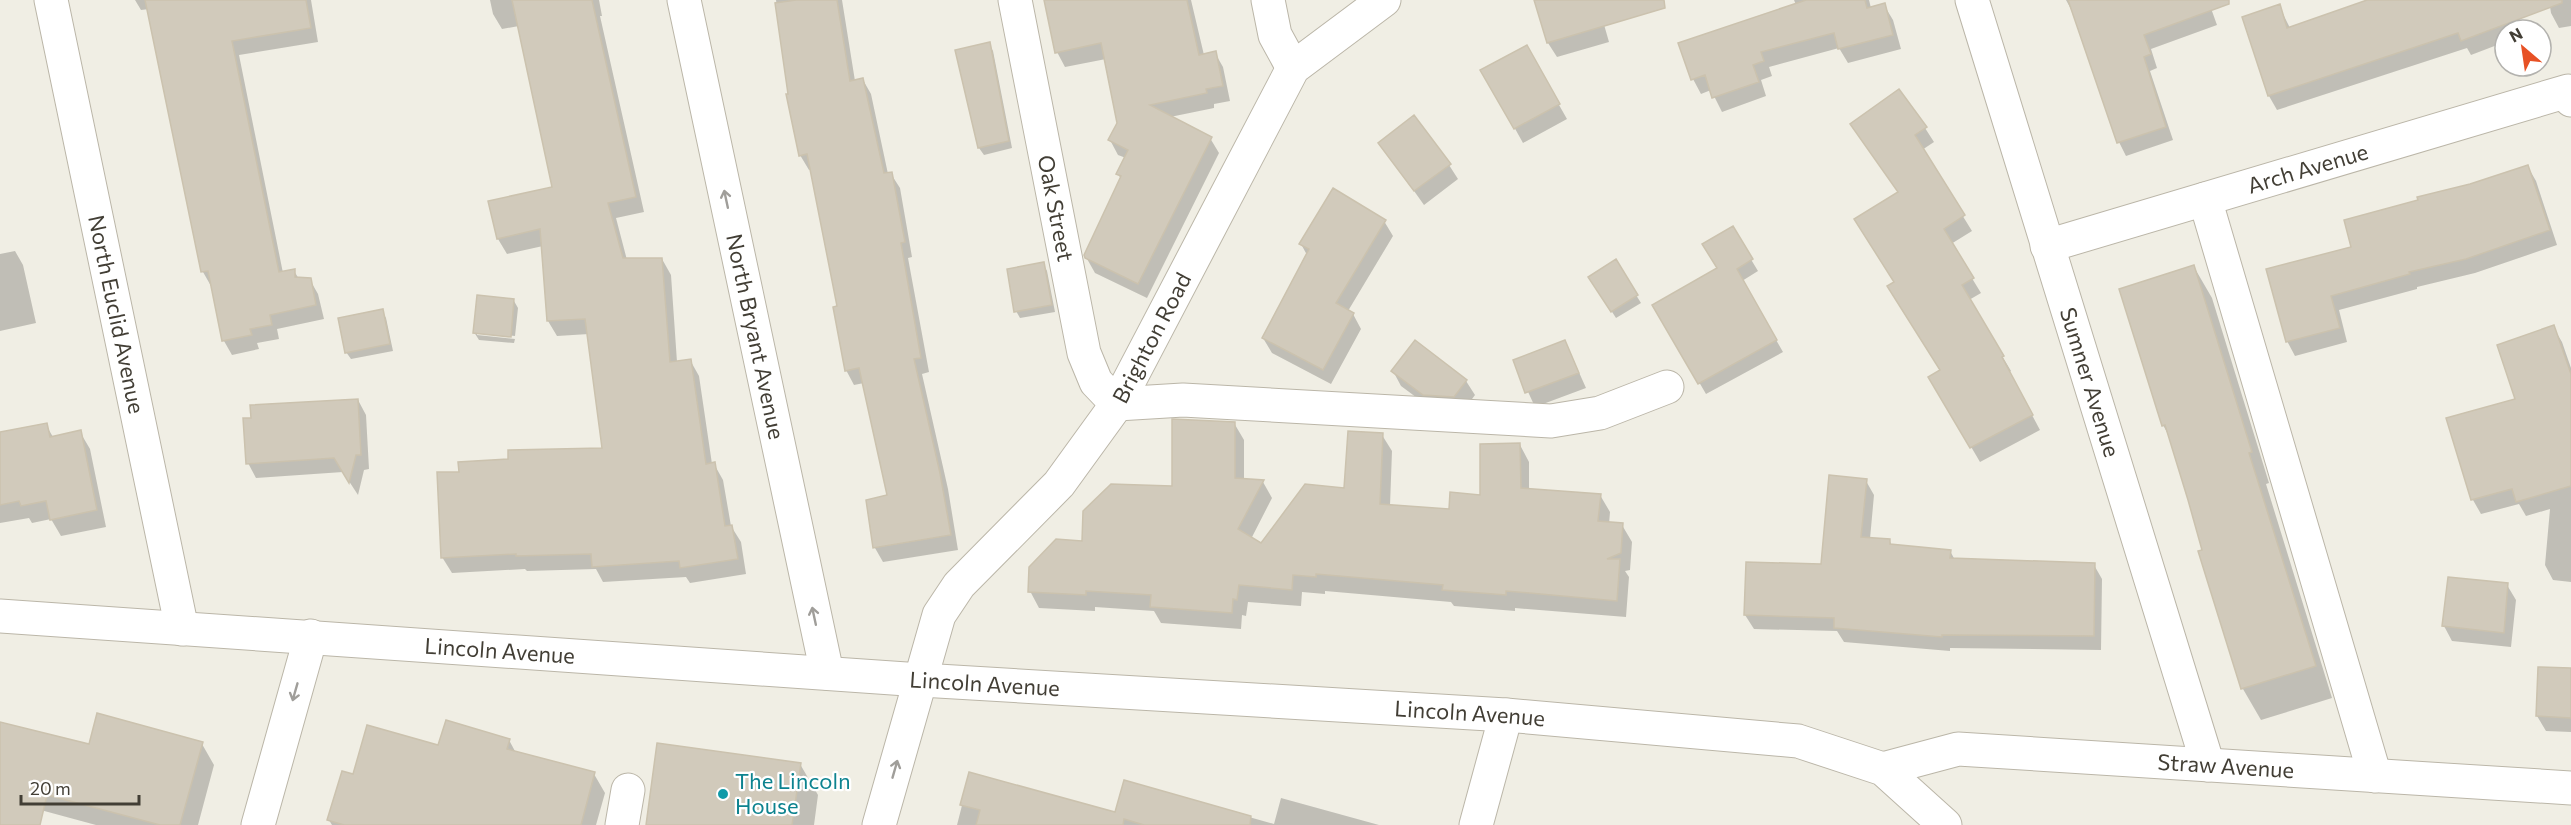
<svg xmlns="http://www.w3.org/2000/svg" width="2571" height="825" viewBox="0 0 2571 825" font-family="Commissioner,sans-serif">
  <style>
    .shadow { fill: #0003 }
    .building { fill: #d1cabb; stroke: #cbc2ae; stroke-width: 1.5 }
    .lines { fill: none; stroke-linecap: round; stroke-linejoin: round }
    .minor-casing { stroke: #bbb6a8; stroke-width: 35 }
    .minor { stroke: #fff; stroke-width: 33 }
    .oneway { stroke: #a09e9a }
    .culture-dot { fill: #0f9aa8; stroke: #fff; stroke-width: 2 }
    .labels { text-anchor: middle; stroke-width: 4.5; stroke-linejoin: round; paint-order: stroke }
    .street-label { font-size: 22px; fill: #423e35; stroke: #fff }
    .culture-label { font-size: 22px; fill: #0d838f; stroke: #fff; text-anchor: start }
  </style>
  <rect width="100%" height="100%" fill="#f0eee4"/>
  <path class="shadow" d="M 135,0 L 311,0 L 318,42 L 239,55 L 283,273 L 294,271 L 299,279 L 310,280 L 318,294 L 324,319 L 277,329 L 279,339 L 257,343 L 259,349 L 232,355 L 224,341 L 213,286 L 211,286 L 203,272 L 149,9 L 141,10 Z
    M 490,0 L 599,0 L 602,16 L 600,16 L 644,212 L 616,218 L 627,260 L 662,259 L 671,275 L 677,362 L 690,360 L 699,376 L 712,464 L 714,464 L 723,480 L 731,526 L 741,542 L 746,574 L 690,583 L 686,577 L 603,582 L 596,569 L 527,571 L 525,569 L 452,573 L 442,557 L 460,473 L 509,460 L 604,449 L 589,334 L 557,336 L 548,321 L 543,246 L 507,254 L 498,239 L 554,188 L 519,26 L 502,29 L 493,14 Z
    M 776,0 L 842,0 L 855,81 L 863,80 L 871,94 L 888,174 L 891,174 L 900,188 L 912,257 L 908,258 L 929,372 L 922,374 L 948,489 L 958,550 L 883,562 L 875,548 L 889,496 L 864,383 L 854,385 L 846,370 L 839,307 L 812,169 L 809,170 L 800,155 Z
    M 1049,0 L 1191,0 L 1204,55 L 1215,53 L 1223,67 L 1230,101 L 1214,104 L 1214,108 L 1170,117 L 1210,138 L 1219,153 L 1147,298 L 1095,273 L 1086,257 L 1121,179 L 1118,174 L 1126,158 L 1118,155 L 1110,140 L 1119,123 L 1106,59 L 1065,67 L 1057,52 Z
    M 1536,0 L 1597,0 L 1609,42 L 1557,57 L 1548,43 Z
    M 1794,0 L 1869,0 L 1871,8 L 1884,5 L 1893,20 L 1901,49 L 1848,63 L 1839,48 L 1769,67 L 1772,76 L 1761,80 L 1766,96 L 1722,112 L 1711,90 L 1701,94 L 1693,79 L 1796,5 Z
    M 2066,0 L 2208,0 L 2217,25 L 2151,49 L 2157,68 L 2150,71 L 2173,140 L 2126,156 L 2119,142 L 2077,20 Z
    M 2369,0 L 2498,0 L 2509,30 L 2505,30 L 2505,42 L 2471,55 L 2467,48 L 2277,110 L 2269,96 L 2279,6 L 2290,28 Z
    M 2549,0 L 2571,0 L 2571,26 L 2559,28 L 2551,13 Z
    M 989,44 L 993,51 L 1012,148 L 984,155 L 979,148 Z
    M 1526,47 L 1567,119 L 1523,143 L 1483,71 Z
    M 1852,124 L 1925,128 L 1934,142 L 1922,150 L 1972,231 L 1951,244 L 1981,293 L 1969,300 L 2011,371 L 2009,372 L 2040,430 L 1980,462 L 1930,377 L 1941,371 L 1895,283 L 1899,193 Z
    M 1380,143 L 1449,165 L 1458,179 L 1424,205 Z
    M 2528,167 L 2536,181 L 2557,245 L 2475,273 L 2417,287 L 2417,289 L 2339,310 L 2347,342 L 2295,356 L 2287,341 L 2353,248 L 2471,186 Z
    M 1384,221 L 1393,236 L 1348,311 L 1353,314 L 1361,329 L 1331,384 L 1272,353 L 1263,338 L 1307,255 L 1301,244 Z
    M 1732,228 L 1758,271 L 1742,281 L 1783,352 L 1706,394 L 1654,305 L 1719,268 Z
    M 15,251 L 23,265 L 36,323 L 0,331 L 0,254 Z
    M 1615,261 L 1641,303 L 1616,318 L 1594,284 Z
    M 1043,264 L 1047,271 L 1055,312 L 1020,318 L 1016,311 Z
    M 2194,267 L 2212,298 L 2269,483 L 2266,484 L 2332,698 L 2261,720 L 2243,689 L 2200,552 L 2204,551 L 2170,438 L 2163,425 Z
    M 514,301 L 518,308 L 515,336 L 477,332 L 477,335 L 515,339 L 514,343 L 479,340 L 474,332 Z
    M 382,311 L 386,318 L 393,351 L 351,359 L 346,352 Z
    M 2553,327 L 2562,342 L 2571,368 L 2571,582 L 2553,580 L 2545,565 L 2550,509 L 2526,516 L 2519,504 L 2481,514 L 2473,500 L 2448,419 L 2517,400 Z
    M 1565,341 L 1586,388 L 1535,407 L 1514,361 Z
    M 1393,371 L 1466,381 L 1475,395 L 1463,411 L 1432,409 L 1401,386 Z
    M 358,400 L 366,415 L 369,469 L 364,470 L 358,495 L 343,472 L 256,478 L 248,463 Z
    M 1234,423 L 1244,440 L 1244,480 L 1263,482 L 1272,498 L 1251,539 L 1261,545 L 1346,489 L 1382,435 L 1392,451 L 1390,506 L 1450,511 L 1482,496 L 1520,445 L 1529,462 L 1529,490 L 1600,495 L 1610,512 L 1609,524 L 1622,525 L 1632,542 L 1630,570 L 1625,571 L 1629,577 L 1626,617 L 1515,608 L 1515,611 L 1454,606 L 1451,602 L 1325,591 L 1325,594 L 1302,592 L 1301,606 L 1248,602 L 1246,616 L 1242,615 L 1241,629 L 1161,623 L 1154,611 L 1095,607 L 1095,611 L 1039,608 L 1030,591 L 1083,543 L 1174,487 Z
    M 46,425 L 53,437 L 80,432 L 90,449 L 106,527 L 61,536 L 51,519 L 32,523 L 29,518 L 0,523 L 0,434 Z
    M 1866,481 L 1874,495 L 1870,539 L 1889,540 L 1892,545 L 1950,551 L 1955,560 L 2094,565 L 2102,579 L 2101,650 L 1950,648 L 1950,651 L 1844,642 L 1837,631 L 1754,629 L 1745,615 L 1823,565 Z
    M 2507,585 L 2516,600 L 2511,647 L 2452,641 L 2444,626 Z
    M 2571,670 L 2571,732 L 2546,731 L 2537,716 Z
    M 0,723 L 90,746 L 202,744 L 214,765 L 198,825 L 96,825 L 0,799 Z
    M 509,740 L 516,753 L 594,774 L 605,793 L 596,825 L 332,825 L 329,820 L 354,775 L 439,747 Z
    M 800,764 L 818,795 L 814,825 L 647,825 Z
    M 970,774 L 1116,814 L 1125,782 L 1274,824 L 1281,798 L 1379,825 L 957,825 Z"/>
  <path class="building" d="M 145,0 L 306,0 L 311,28 L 232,41 L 279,272 L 295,269 L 295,277 L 311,278 L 316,305 L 270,315 L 272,325 L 250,329 L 252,335 L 222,341 L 208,271 L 201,272 Z
    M 512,0 L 592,0 L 636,197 L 608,203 L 623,258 L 662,258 L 670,362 L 691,359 L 706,464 L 715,462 L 725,526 L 732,525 L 738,559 L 680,568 L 679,561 L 592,567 L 591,554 L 516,556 L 516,554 L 441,558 L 437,472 L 459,472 L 458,462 L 508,459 L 508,450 L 602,448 L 585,319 L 547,321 L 540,229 L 497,239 L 488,201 L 552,187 Z
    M 796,0 L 837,0 L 850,81 L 863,78 L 884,173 L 892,172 L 905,242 L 901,243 L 921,358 L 914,359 L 940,473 L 951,535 L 873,548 L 866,500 L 887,495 L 859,368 L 845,371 L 833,307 L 837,306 L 807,154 L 799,156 L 786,94 L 788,94 L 775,3 Z
    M 1044,0 L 1187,0 L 1199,55 L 1216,51 L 1223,86 L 1206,89 L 1207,93 L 1150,105 L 1212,137 L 1138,284 L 1085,258 L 1084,255 L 1121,176 L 1116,174 L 1128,150 L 1108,140 L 1117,123 L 1101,43 L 1055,53 Z
    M 1534,0 L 1664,0 L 1665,8 L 1547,43 Z
    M 1806,0 L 1865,0 L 1867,8 L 1885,3 L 1893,35 L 1838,49 L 1834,33 L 1761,52 L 1764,61 L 1753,65 L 1759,82 L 1712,98 L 1705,75 L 1691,80 L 1678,43 Z
    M 2068,0 L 2229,0 L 2229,4 L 2144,35 L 2151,54 L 2144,57 L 2166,127 L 2117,143 Z
    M 2367,0 L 2562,0 L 2562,3 L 2461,41 L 2458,33 L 2268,96 L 2242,17 L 2280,4 L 2287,28 Z
    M 990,42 L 1009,141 L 978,148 L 955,50 Z
    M 1527,45 L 1560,104 L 1514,129 L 1480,70 Z
    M 1899,89 L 1927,127 L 1915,135 L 1965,215 L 1944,229 L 1974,278 L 1962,285 L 2004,356 L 2002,357 L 2033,415 L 1970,448 L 1928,377 L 1940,370 L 1887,286 L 1894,282 L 1854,219 L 1898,192 L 1850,124 Z
    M 1414,115 L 1451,164 L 1414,191 L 1378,143 Z
    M 2528,165 L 2550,230 L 2466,259 L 2409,272 L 2410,274 L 2331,296 L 2340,328 L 2286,342 L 2266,269 L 2351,247 L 2344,220 L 2418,200 L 2417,197 L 2470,184 Z
    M 1333,188 L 1386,220 L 1336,303 L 1354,313 L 1323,370 L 1262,338 L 1309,249 L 1299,244 Z
    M 1733,226 L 1753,259 L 1737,269 L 1777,340 L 1698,384 L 1652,305 L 1717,268 L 1702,244 Z
    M 1616,259 L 1638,295 L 1611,312 L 1588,277 Z
    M 1044,262 L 1052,305 L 1014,312 L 1007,269 Z
    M 2194,265 L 2252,452 L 2249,453 L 2316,666 L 2241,689 L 2198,551 L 2202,550 L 2188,500 L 2165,425 L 2162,426 L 2119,289 Z
    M 477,295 L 514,299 L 511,337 L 473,333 Z
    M 383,309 L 390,344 L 345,353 L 338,318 Z
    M 2554,325 L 2571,374 L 2571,486 L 2516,502 L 2512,489 L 2471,500 L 2446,418 L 2515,399 L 2497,345 Z
    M 1415,340 L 1467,380 L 1454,397 L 1423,395 L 1391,371 Z
    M 1565,340 L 1579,373 L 1525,393 L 1513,360 Z
    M 358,399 L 361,455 L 356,455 L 349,483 L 334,458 L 246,464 L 243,418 L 251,418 L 250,405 Z
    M 1172,419 L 1235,422 L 1235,478 L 1264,480 L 1238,529 L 1261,543 L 1305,484 L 1344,488 L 1348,431 L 1383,433 L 1380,504 L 1449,509 L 1450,492 L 1480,495 L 1480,444 L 1520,443 L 1521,488 L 1601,494 L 1598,521 L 1623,523 L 1621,553 L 1607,559 L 1620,559 L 1617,601 L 1506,591 L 1506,595 L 1442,590 L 1443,585 L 1316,574 L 1316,577 L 1293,575 L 1292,590 L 1239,585 L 1237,600 L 1233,599 L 1232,613 L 1150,607 L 1151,595 L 1086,591 L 1086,595 L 1028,592 L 1029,567 L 1056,539 L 1082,541 L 1083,511 L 1111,484 L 1172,486 Z
    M 47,423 L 50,437 L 81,430 L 97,510 L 50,520 L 46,501 L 21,506 L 19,501 L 0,505 L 0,432 Z
    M 1829,475 L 1867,479 L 1861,537 L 1890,539 L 1890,544 L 1951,550 L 1950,558 L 2095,563 L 2094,636 L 1942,635 L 1942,637 L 1834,628 L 1834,618 L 1744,615 L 1746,562 L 1821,564 Z
    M 2448,577 L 2508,583 L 2504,633 L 2442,626 Z
    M 2538,667 L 2571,668 L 2571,718 L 2536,716 Z
    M 97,713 L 203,742 L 180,825 L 160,825 L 47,795 L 40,825 L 0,825 L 0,722 L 89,744 Z
    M 446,720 L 510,739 L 507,749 L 595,772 L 581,825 L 344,825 L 327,820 L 342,771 L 353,774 L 367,725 L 438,745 Z
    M 657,743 L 801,763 L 792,825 L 646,825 Z
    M 969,772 L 1115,812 L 1124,780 L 1251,816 L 1250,825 L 1144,825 L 1124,819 L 1123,825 L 976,825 L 980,810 L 960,805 Z"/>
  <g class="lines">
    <defs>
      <g id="minor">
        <path id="s1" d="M 51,0 L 182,629"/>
        <path id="s2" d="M 684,0 L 827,673"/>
        <path id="s3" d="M 1015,0 L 1084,353 L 1096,382 L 1117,404 L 1183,400 L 1551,421 L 1600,413 L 1667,387"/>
        <path d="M 1268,0 L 1275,35 L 1293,68"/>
        <path id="s4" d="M 1972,0 L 2208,765"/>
        <path d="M 2205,199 L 2375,776"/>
        <path id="s5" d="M 2047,246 L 2568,91 L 2571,100"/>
        <path id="s6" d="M 0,616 L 921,680 L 1506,715 L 1798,741 L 1883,769 L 1945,825"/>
        <path id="s7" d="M 1883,769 L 1958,749 L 2571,788"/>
        <path d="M 258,825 L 311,636"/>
        <path d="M 622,825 L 628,790"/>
        <path id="s8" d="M 879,825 L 939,615 L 959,585 L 1059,484 L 1117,404 L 1293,68 L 1384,0"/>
        <path d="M 1476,825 L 1506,715"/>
      </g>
    </defs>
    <use href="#minor" class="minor-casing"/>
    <use href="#minor" class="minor"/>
  </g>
  <defs><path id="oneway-shaft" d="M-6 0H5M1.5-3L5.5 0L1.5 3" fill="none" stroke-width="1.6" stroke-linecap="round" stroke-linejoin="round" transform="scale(1.5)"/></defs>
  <g class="oneway">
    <use href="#oneway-shaft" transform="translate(726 199) rotate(-102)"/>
    <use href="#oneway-shaft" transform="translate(814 616) rotate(-102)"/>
    <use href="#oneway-shaft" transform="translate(295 692) rotate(106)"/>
    <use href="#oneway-shaft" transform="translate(895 769) rotate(-74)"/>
  </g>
  <circle class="culture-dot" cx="723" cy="794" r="6"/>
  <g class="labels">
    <g class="street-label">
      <text dy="8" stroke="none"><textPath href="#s5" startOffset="272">Arch Avenue</textPath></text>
      <text dy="8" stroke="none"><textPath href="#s3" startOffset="212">Oak Street</textPath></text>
      <text dy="8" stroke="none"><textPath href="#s1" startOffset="321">North Euclid Avenue</textPath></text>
      <text dy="8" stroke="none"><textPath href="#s2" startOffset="344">North Bryant Avenue</textPath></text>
      <text dy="8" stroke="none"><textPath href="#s8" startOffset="570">Brighton Road</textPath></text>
      <text dy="8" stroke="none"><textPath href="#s4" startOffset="400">Sumner Avenue</textPath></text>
      <text dy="8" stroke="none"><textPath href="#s6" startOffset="501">Lincoln Avenue</textPath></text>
      <text dy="8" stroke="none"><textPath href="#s6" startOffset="987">Lincoln Avenue</textPath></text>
      <text dy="8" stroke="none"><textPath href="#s6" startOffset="1473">Lincoln Avenue</textPath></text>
      <text dy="8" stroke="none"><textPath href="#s7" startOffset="346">Straw Avenue</textPath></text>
    </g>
    <g class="culture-label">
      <text x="735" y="789">The Lincoln<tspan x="735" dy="25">House</tspan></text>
    </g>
  </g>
  <g transform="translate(2523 48) rotate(331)"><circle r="28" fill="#ffffff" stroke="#b3b2ae" stroke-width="1.5"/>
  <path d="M0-4.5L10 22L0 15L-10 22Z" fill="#e75125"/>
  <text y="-9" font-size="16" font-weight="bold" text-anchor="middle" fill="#423e35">N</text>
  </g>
  <path d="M21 795v9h118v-9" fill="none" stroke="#423e35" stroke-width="3"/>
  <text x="30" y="795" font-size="18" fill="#423e35" stroke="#ffffff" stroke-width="4.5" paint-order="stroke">20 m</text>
</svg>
